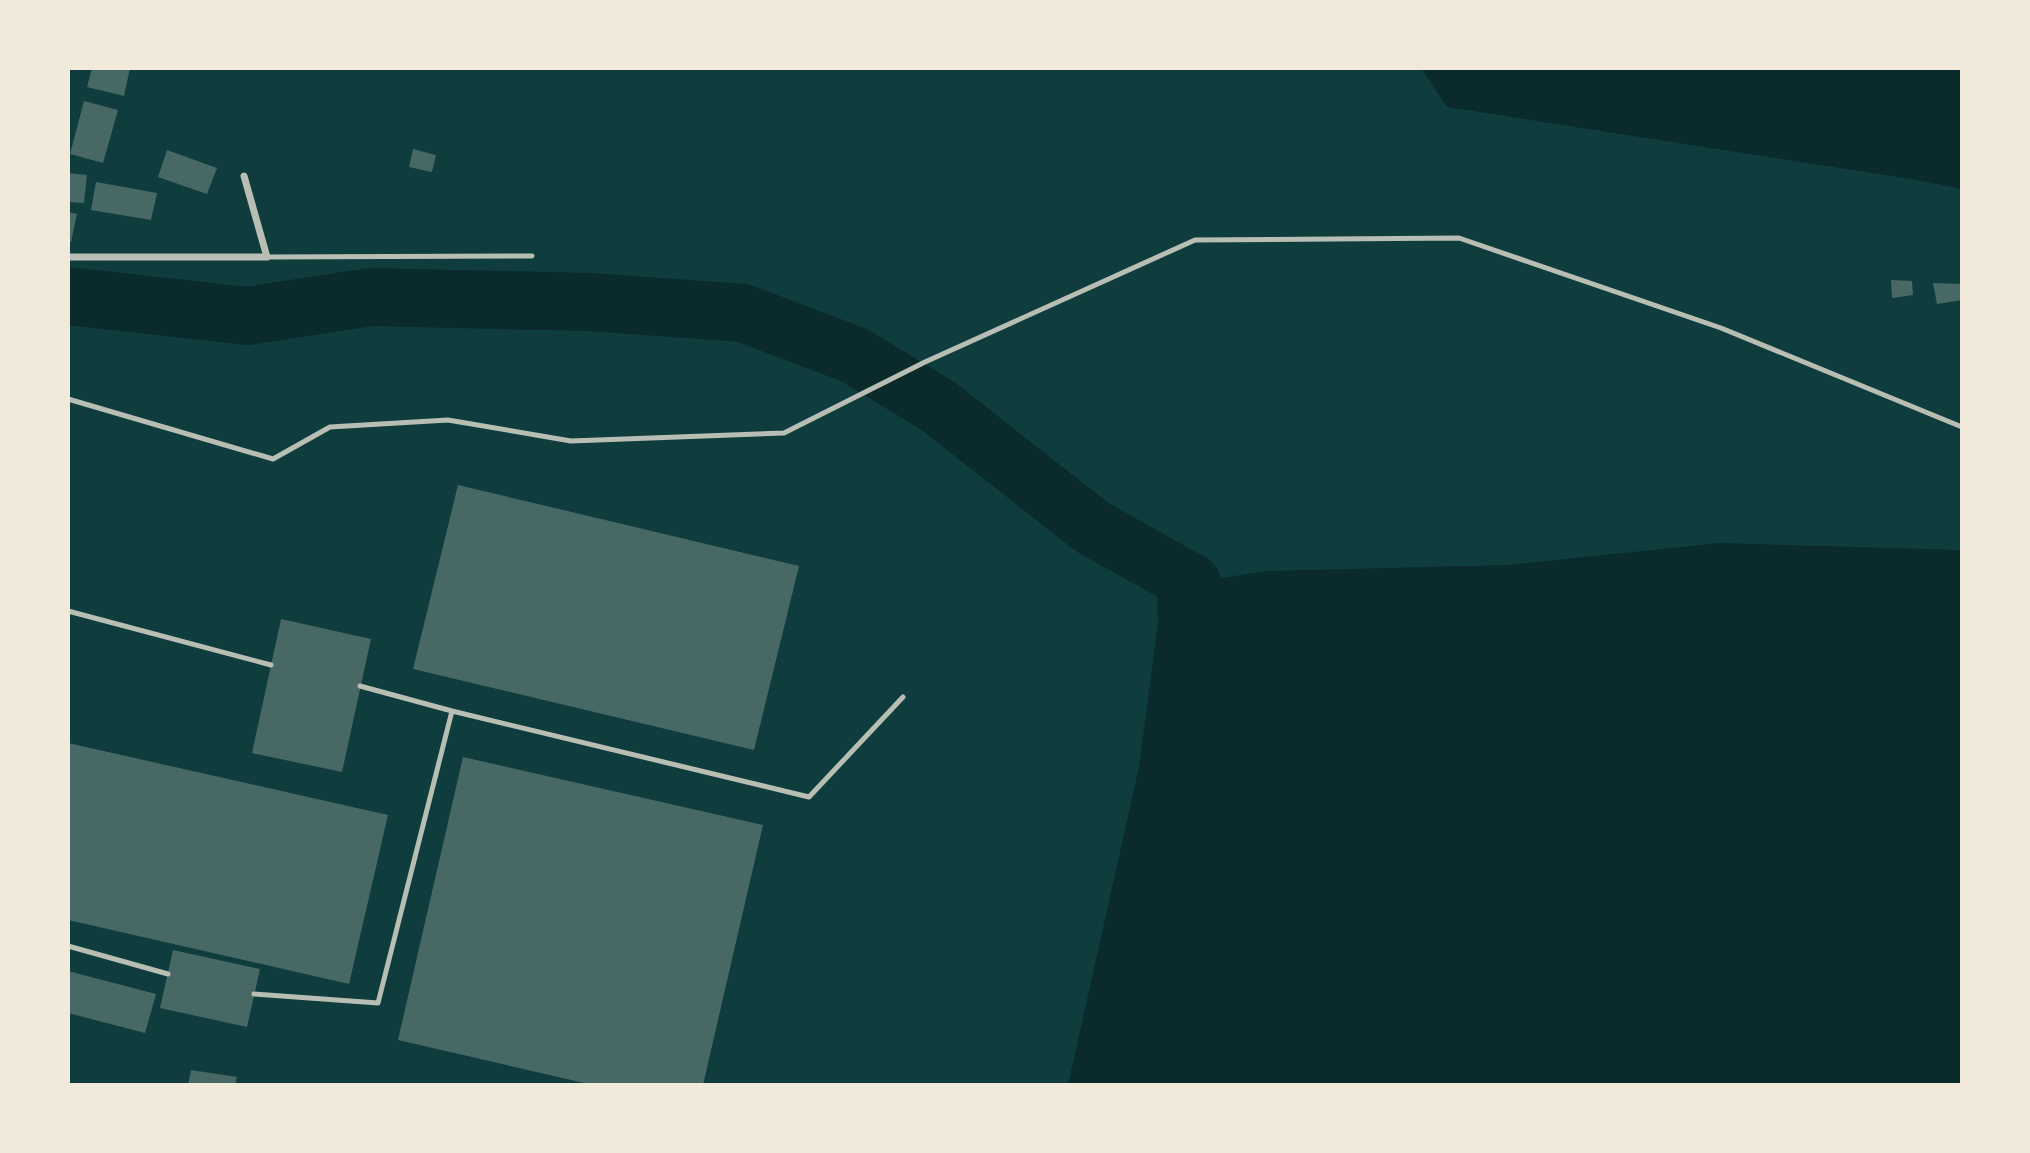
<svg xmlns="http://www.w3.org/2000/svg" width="2030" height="1153" viewBox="0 0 2030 1153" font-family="'Roboto Condensed',sans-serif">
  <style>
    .water { fill: #0a2a2b }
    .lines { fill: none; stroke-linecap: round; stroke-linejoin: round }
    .river { stroke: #0a2a2b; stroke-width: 58 }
    .building { fill: #486865 }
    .service { stroke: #b8beb3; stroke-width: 5 }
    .minor { stroke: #b8beb3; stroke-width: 7 }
  </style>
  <rect width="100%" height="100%" fill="#0f3d3e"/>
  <path class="water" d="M 1421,68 L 1962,68 L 1962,189 L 1917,180 L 1447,107 Z
    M 1720,543 L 1962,550 L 1962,1085 L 1068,1085 L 1139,767 L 1158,623 L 1157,588 L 1267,571 L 1506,565 Z"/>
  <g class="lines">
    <path class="river" d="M 68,296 L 247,316 L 371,297 L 590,302 L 743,313 L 854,355 L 938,406 L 1092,527 L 1192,583"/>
  </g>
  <path class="building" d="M 92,68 L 130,68 L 124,96 L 87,87 Z
    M 84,101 L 118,110 L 103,163 L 70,154 Z
    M 413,149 L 436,155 L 432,172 L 409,167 Z
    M 167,150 L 217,168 L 207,194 L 158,177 Z
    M 68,173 L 87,175 L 84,203 L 68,202 Z
    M 96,182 L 157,193 L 151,220 L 91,210 Z
    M 68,212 L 77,214 L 71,242 L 68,242 Z
    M 1891,280 L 1912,281 L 1913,295 L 1892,298 Z
    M 1933,283 L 1962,284 L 1962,300 L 1937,304 Z
    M 458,485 L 799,566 L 754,750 L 413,669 Z
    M 281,619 L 371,639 L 342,772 L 252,753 Z
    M 68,743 L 388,815 L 349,984 L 68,920 Z
    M 463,757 L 763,825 L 703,1085 L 593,1085 L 398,1040 Z
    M 173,950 L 260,969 L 247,1027 L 160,1008 Z
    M 68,971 L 156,994 L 145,1033 L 68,1013 Z
    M 191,1070 L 237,1077 L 235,1085 L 188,1085 Z"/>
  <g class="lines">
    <path class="service" d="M 267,257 L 532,256
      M 68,399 L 273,459 L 330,427 L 448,420 L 571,441 L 784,433 L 925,362 L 1195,240 L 1459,238 L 1721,328 L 1962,427
      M 68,611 L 271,665
      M 360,686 L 452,711 L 809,797 L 903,697
      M 68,946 L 168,974
      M 254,994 L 378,1003 L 452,711"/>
    <path class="minor" d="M 68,257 L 267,257 L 244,176"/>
  </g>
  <rect width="2030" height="1153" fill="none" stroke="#f1e9da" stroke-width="140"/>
</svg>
